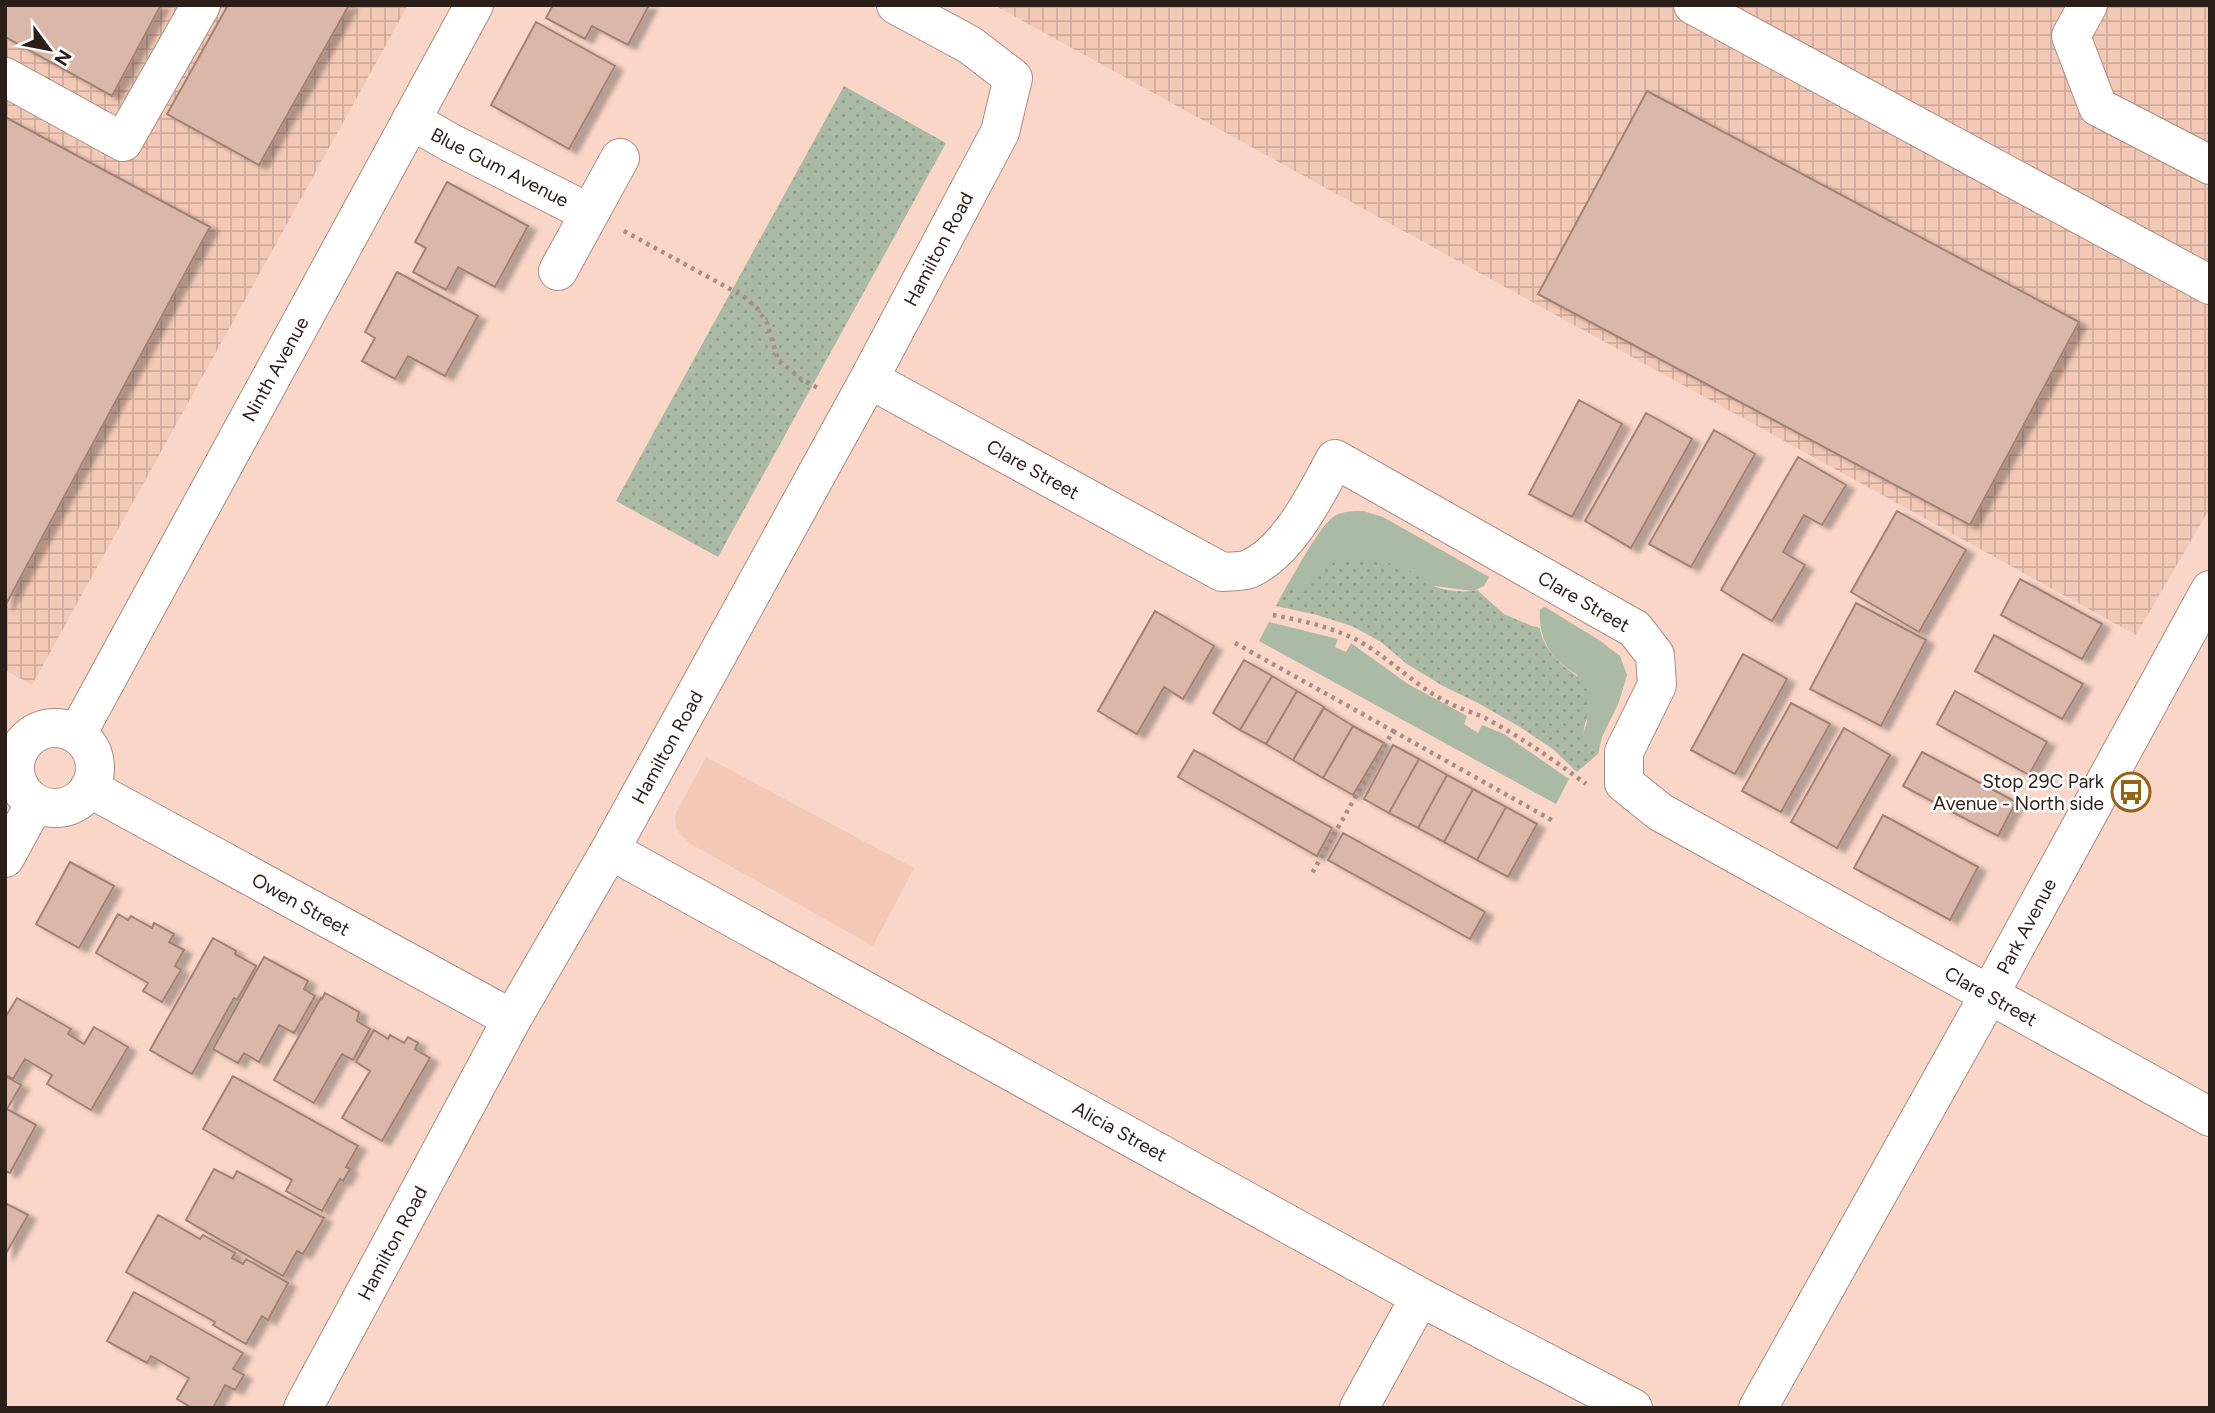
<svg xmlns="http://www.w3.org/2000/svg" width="2215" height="1413" viewBox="0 0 2215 1413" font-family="Figtree,sans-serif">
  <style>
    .built { fill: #f2c9b6 }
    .industrial { fill: url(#industrial-grid) }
    .green { fill: #abbaa4 }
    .park { fill: url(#park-dots) }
    .building { fill: #dab8a9; stroke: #a28275; stroke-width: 2; filter: url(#shadow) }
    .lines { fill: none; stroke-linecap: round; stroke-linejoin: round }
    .minor-casing { stroke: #ac8c7e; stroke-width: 40 }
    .path { stroke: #a78d82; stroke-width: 4.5; stroke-dasharray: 3.5 5; stroke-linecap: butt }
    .minor { stroke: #fff; stroke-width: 38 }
    .labels { text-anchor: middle; stroke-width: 5; stroke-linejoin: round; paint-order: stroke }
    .street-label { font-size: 19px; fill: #2b1e19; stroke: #fff }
    .poi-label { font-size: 19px; fill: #2b1e19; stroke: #fff; text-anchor: end }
  </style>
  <defs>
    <pattern id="industrial-grid" width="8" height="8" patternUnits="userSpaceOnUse" patternTransform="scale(1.75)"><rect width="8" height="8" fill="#f2c9b6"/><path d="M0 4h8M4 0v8" fill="none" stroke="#d0ac9c"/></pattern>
    <pattern id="park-dots" width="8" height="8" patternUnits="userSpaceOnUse" patternTransform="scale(1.75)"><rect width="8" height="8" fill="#abbaa4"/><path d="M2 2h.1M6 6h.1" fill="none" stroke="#939f8d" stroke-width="1.8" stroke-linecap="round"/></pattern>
    <filter id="shadow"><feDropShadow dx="8" dy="4.5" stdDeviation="2" flood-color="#0004"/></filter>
  </defs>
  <rect width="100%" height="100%" fill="#f9d6c7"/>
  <path class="built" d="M 706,757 L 914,868 L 873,946 L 689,843 L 680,834 L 676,827 L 675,815 Z"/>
  <path class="industrial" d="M 5,5 L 408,5 L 32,685 L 5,670 Z
    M 994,5 L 2210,5 L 2210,508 L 2136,635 Z"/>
  <path class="green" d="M 1363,511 L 1383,517 L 1489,577 L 1484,586 L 1473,591 L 1435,586 L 1286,587 C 1298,569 1319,525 1336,515 C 1345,511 1353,511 1363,511 Z
    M 1545,607 L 1599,640 L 1620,656 L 1627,675 L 1619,702 L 1602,737 L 1598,754 L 1588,747 L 1584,741 L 1583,734 L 1587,722 L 1577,675 C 1551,659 1538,640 1540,609 Z
    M 1269,622 L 1338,639 L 1335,647 L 1346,652 L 1351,643 L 1408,684 L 1467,716 L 1464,724 L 1478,733 L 1482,725 L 1504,734 L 1569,779 L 1556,804 L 1259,641 Z"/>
  <path class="park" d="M 844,86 L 946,143 L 718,557 L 616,501 Z
    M 1347,558 C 1366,559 1388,561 1406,569 C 1416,573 1424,581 1434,586 C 1445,591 1465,593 1477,590 L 1504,614 L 1532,626 L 1540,628 C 1541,642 1555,660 1566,668 C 1573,674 1580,677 1585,686 C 1600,716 1566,734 1598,754 L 1577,772 L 1553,749 L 1520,727 L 1478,703 L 1443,686 L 1407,664 L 1381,642 L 1352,626 L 1317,615 L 1276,606 L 1286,587 L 1300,587 L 1332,563 Z"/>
  <path class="building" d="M 5,5 L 161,5 L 112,96 L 5,37 Z
    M 228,5 L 349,5 L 259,165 L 167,114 Z
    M 553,5 L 649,5 L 628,45 L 592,26 L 585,39 L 546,18 Z
    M 536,22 L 615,66 L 569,149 L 491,105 Z
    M 1647,91 L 2079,322 L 1970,525 L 1538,294 Z
    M 5,117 L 210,227 L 5,606 Z
    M 447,182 L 528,226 L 495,287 L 458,267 L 446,290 L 413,272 L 426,248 L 415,242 Z
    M 397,272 L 478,316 L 445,376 L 408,356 L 395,379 L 362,361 L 375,338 L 365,332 Z
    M 1579,400 L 1622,424 L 1572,517 L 1529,494 Z
    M 1646,413 L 1692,439 L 1631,548 L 1585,521 Z
    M 1714,430 L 1755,454 L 1691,567 L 1649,544 Z
    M 1798,457 L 1846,485 L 1822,525 L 1804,515 L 1783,552 L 1805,565 L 1772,621 L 1721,590 Z
    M 1897,511 L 1966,550 L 1919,632 L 1851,592 Z
    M 2020,579 L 2102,624 L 2082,659 L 2001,615 Z
    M 1856,603 L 1926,640 L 1881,726 L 1810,689 Z
    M 1155,611 L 1214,646 L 1183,699 L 1164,687 L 1137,734 L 1098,711 Z
    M 1994,635 L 2083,684 L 2062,719 L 1975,671 Z
    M 1743,654 L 1787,679 L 1735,774 L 1691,750 Z
    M 1244,660 L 1272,676 L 1240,730 L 1213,713 Z
    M 1272,676 L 1297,691 L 1266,744 L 1240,730 Z
    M 1297,691 L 1324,707 L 1293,760 L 1266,744 Z
    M 1955,691 L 2047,742 L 2029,775 L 1937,724 Z
    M 1791,703 L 1830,724 L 1781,812 L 1742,791 Z
    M 1324,708 L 1353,726 L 1323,778 L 1293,760 Z
    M 1353,726 L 1384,743 L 1353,795 L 1323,778 Z
    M 1844,728 L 1890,755 L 1837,848 L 1791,822 Z
    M 1393,745 L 1419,759 L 1389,813 L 1364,799 Z
    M 1194,750 L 1332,828 L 1317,856 L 1178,777 Z
    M 1922,752 L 2016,802 L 1998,836 L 1903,786 Z
    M 1419,759 L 1447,775 L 1418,828 L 1389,813 Z
    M 1447,775 L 1473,789 L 1444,842 L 1418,828 Z
    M 1473,789 L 1506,807 L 1477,860 L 1444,842 Z
    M 1506,807 L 1537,824 L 1508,877 L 1477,860 Z
    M 1883,815 L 1978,867 L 1950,920 L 1854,868 Z
    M 1343,833 L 1485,912 L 1470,939 L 1328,860 Z
    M 70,862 L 114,886 L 79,948 L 36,924 Z
    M 118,914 L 128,920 L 131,916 L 152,928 L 154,923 L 174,934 L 169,942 L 184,950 L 175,966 L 181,970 L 162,1002 L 143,991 L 148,983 L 96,953 Z
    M 213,938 L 236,951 L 235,954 L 256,966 L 237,1000 L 234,998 L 192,1074 L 150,1050 Z
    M 264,957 L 308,981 L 304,989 L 315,996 L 294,1033 L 279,1025 L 259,1062 L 244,1053 L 238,1063 L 213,1049 Z
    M 325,993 L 359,1012 L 357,1021 L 370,1029 L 353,1060 L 342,1054 L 314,1103 L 274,1080 L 321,998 L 322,999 Z
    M 17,998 L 71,1029 L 68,1034 L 84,1044 L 94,1027 L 128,1047 L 91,1110 L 47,1084 L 52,1075 L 25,1059 L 13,1079 L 5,1074 L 5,1018 Z
    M 374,1030 L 388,1039 L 390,1035 L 404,1043 L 408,1037 L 418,1043 L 415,1049 L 430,1058 L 382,1141 L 342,1118 L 370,1071 L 356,1062 Z
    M 5,1076 L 21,1085 L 7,1109 L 36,1125 L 10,1173 L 5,1171 Z
    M 233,1076 L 358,1146 L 346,1167 L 350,1169 L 343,1181 L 340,1179 L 322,1211 L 286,1191 L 292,1180 L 203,1129 Z
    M 214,1169 L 233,1179 L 237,1171 L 324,1218 L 303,1254 L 297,1251 L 283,1276 L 186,1220 Z
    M 5,1203 L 28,1215 L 5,1255 Z
    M 158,1215 L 200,1239 L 203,1235 L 235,1253 L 232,1258 L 243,1264 L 246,1259 L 288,1283 L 268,1320 L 262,1316 L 246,1344 L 213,1325 L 215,1322 L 126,1272 Z
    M 134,1292 L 243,1353 L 233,1369 L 244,1375 L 235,1390 L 225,1385 L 213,1408 L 192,1408 L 177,1399 L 189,1378 L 151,1356 L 147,1363 L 107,1341 Z"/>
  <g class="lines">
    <defs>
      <path id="minor" d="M 1693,5 L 2210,285
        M 2088,5 L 2071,36 L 2098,107 L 2210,165
        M 5,77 L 123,142 L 201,5
        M 411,120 L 451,143 L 589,213
        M 558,271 L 620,158
        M 869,379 L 1222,572 C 1231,571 1241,572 1249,569 C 1288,552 1316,495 1335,459 L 1635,629 L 1655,655 L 1657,685 L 1624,752 L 1624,783 L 1660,812 L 2210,1117
        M15 768a40 40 0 1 1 80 0a40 40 0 1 1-80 0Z
        M 77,734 L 474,5
        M 89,788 L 512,1019
        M 610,850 L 1420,1297 L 1633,1408
        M 5,858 L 35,803
        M 303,1408 L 512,1019 L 610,850 L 869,379 L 1000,132 L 1013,78 L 970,45 L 896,5
        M 1359,1408 L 1420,1297
        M 1758,1408 L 1989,995 L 2210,590"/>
    </defs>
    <use href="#minor" class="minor-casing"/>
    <path class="path" d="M 624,231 L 743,296 L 757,308 L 767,323 L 778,360 L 801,379 L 820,389
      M 1273,615 C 1304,621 1337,628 1364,644 C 1392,661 1414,684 1443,700 C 1457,708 1473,712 1487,719 C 1522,738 1554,760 1586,784
      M 1235,643 L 1393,731 L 1311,875
      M 1393,731 L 1555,822"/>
    <use href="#minor" class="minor"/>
  </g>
  <defs>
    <symbol id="bus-ring" viewBox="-11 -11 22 22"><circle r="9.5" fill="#fff" stroke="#946313" stroke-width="1.5"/><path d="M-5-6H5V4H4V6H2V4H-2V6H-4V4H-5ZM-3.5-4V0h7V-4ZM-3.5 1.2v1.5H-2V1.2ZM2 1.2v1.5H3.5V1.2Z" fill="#946313"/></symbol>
  </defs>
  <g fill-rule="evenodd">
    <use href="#bus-ring" x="2109" y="770" width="44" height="44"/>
  </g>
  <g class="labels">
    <g class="street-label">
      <text transform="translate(500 167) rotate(27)" y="7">Blue Gum Avenue</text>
      <text transform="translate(938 249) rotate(-62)" y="7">Hamilton Road</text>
      <text transform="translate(275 369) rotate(-61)" y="7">Ninth Avenue</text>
      <text transform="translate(1033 469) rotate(29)" y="7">Clare Street</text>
      <text transform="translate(1584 601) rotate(30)" y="7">Clare Street</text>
      <text transform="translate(667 747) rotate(-61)" y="7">Hamilton Road</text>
      <text transform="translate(301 904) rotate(29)" y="7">Owen Street</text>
      <text transform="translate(2026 926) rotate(-62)" y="7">Park Avenue</text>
      <text transform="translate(1991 996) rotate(29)" y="7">Clare Street</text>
      <text transform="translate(1120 1131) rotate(29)" y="7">Alicia Street</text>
      <text transform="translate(392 1243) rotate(-62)" y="7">Hamilton Road</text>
    </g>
    <g class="poi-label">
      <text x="2104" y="788">Stop 29C Park<tspan x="2104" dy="22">Avenue - North side</tspan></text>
    </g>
  </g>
  <rect width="2215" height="1413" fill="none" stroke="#2b1e19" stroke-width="14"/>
  <g transform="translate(49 49) rotate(122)" stroke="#ffffff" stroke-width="5" paint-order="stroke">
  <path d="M0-5L12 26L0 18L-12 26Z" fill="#2b1e19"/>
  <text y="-10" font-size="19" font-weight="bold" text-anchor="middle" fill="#2b1e19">N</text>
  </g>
</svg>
